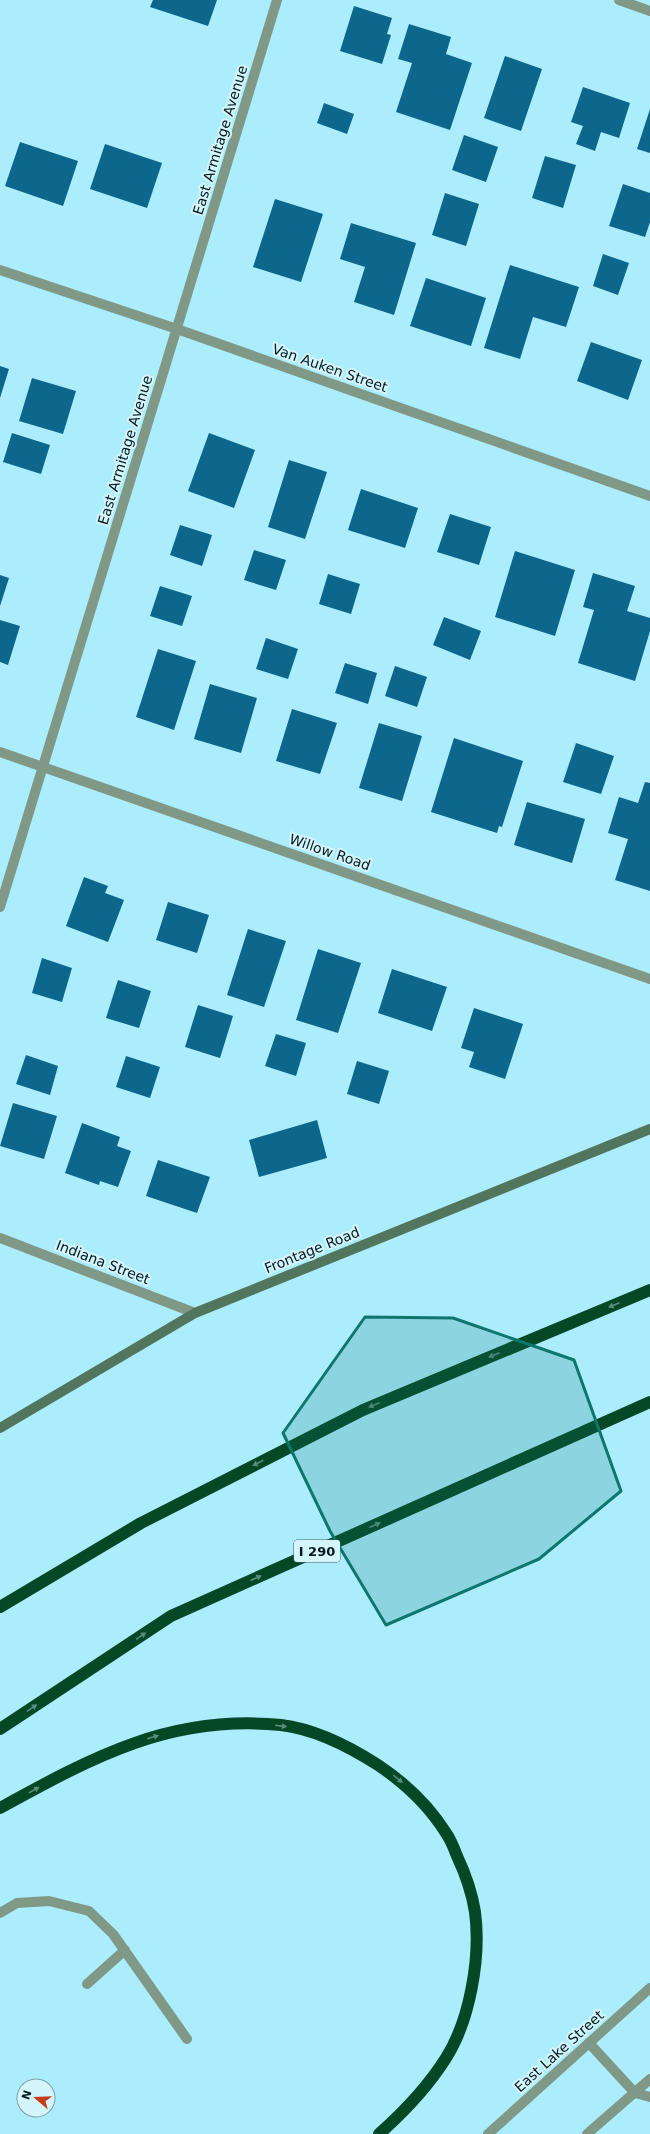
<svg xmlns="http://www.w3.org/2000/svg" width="650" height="2134" viewBox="0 0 650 2134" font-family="'DejaVu Sans',sans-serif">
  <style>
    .building { fill: #0d668c }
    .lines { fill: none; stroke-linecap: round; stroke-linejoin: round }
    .lane { stroke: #809987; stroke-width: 10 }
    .street { stroke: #809987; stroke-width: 10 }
    .secondary { stroke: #51765d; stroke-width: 10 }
    .highway { stroke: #044826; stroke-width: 12 }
    .oneway { fill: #588d7c }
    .marked { fill: #0f766e; fill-opacity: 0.2; stroke: #0f766e; stroke-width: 3; stroke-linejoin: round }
    .labels { text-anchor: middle; stroke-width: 4; stroke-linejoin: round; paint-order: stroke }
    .shield { fill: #d5f5fc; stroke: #415c62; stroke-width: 1 }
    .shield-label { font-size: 13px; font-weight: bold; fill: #011a20 }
    .street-label { font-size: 14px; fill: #011a20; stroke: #d5f5fc }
  </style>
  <rect width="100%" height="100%" fill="#acedfd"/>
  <path class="building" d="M 153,0 L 217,0 L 208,26 L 150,7 Z
    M 354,6 L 392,18 L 387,34 L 391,35 L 382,64 L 340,51 Z
    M 409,24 L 451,37 L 446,54 L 472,63 L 450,130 L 396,112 L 412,63 L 398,59 Z
    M 505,56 L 542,69 L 521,131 L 484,118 Z
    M 583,87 L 630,103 L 619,138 L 601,132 L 595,151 L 576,144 L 583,126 L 571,122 Z
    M 324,103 L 354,114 L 347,134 L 317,123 Z
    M 650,109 L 650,153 L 637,149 Z
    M 464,135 L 498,147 L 486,182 L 452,170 Z
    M 20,142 L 78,161 L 63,206 L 5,186 Z
    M 105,144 L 162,163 L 147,208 L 90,189 Z
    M 545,156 L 576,165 L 563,208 L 532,198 Z
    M 623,184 L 650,193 L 650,222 L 645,237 L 609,226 Z
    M 445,193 L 479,204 L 466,246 L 432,235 Z
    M 275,199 L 323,214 L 301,282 L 253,267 Z
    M 351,223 L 416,243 L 394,315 L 354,302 L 365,267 L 340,259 Z
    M 603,254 L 629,263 L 618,295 L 593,286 Z
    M 510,265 L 579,287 L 566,327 L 533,317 L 520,359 L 484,348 Z
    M 426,278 L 486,298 L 471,346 L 410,326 Z
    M 591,342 L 642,360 L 628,400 L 577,381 Z
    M 0,366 L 9,369 L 0,398 Z
    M 32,378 L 76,391 L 63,434 L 19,421 Z
    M 12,433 L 50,445 L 41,474 L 3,462 Z
    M 209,433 L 255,450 L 234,508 L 188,491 Z
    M 289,460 L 327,472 L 305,539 L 268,527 Z
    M 361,489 L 418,508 L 405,548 L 348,530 Z
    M 450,514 L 491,527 L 479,565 L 437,552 Z
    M 180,525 L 212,535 L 202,566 L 170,555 Z
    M 254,550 L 286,560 L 276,590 L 244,580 Z
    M 515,551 L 575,570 L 555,636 L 495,617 Z
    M 593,573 L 635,586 L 627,611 L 650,618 L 650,631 L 635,681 L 578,663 L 594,610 L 583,607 Z
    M 328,574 L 360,584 L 351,614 L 319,604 Z
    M 0,575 L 9,578 L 0,606 Z
    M 160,586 L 192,596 L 182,626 L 150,616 Z
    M 444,617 L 481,631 L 470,660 L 433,645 Z
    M 0,620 L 20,626 L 8,665 L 0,662 Z
    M 266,638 L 298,649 L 288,679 L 256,669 Z
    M 158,649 L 196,661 L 174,730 L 136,717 Z
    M 345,663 L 377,673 L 368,704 L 335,693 Z
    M 395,666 L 427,677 L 417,707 L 385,696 Z
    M 210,684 L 257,698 L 241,753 L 194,739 Z
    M 292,709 L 337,723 L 320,774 L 276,761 Z
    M 379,723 L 422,736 L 402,801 L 359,788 Z
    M 454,738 L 523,761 L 502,827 L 499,826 L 497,833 L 431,812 Z
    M 576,743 L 614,756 L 601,794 L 563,782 Z
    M 645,782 L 650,783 L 650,891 L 615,880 L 628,839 L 608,833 L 619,797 L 638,803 Z
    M 527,802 L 585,819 L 572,863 L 514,845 Z
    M 84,877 L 108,886 L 105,893 L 124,900 L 108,942 L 66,926 Z
    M 168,902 L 209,915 L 197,953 L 156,940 Z
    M 248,929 L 286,941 L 264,1007 L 227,995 Z
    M 318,949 L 361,963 L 338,1033 L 296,1020 Z
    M 42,958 L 72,968 L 62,1002 L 32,993 Z
    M 392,969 L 447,987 L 432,1031 L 378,1013 Z
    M 118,980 L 151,991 L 139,1028 L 106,1018 Z
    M 198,1005 L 233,1016 L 220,1058 L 185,1047 Z
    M 474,1008 L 523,1024 L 505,1079 L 469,1067 L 474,1052 L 461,1048 Z
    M 276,1034 L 306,1043 L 296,1076 L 265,1066 Z
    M 26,1055 L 58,1066 L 50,1095 L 16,1084 Z
    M 126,1056 L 160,1067 L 150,1098 L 116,1087 Z
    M 357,1061 L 389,1071 L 379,1104 L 347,1094 Z
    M 13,1103 L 57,1116 L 44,1159 L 0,1146 Z
    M 317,1120 L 327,1158 L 259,1177 L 249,1140 Z
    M 82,1123 L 120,1137 L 117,1146 L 131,1151 L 118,1187 L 100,1181 L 99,1185 L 65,1173 Z
    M 158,1160 L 210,1177 L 197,1213 L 146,1196 Z"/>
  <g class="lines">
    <path class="lane" d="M 0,1913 L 17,1903 L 49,1901 L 89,1911 L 113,1934 L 187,2039
      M 87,1984 L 125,1950
      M 589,2043 L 635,2093 L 650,2097
      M 587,2134 L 650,2079"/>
    <path class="street" d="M 619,0 L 650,11
      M 0,270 L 177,329 L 650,496
      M 0,752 L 650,979
      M 0,907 L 277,0
      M 0,1238 L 195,1313
      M 488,2134 L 650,1988"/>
    <path class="secondary" d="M 0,1428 L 195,1313 L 650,1129"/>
    <path class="highway" d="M 0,1607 L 141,1523 L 363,1410 L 650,1290
      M 0,1729 L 171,1616 L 650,1402
      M 0,1808 C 93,1757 171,1714 281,1725 C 315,1729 350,1747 378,1765 C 405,1783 429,1806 446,1833 C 451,1840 454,1848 457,1856 C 465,1873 472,1893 475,1912 C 481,1957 470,2020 446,2058 C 427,2088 405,2111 379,2134"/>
  </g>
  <defs><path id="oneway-solid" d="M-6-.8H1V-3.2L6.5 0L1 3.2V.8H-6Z"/></defs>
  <g class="oneway">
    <use href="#oneway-solid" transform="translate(614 1305) rotate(157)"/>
    <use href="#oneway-solid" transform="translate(494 1355) rotate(157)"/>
    <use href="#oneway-solid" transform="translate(374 1405) rotate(157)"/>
    <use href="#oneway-solid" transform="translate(258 1463) rotate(153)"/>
    <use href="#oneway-solid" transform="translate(375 1525) rotate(-24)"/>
    <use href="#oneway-solid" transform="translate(256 1578) rotate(-24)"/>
    <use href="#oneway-solid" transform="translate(141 1636) rotate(-34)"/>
    <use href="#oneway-solid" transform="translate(32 1708) rotate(-34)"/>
    <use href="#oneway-solid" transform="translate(281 1726) rotate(7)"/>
    <use href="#oneway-solid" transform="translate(153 1737) rotate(-16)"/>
    <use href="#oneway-solid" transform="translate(398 1779) rotate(39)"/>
    <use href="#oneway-solid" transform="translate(34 1790) rotate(-29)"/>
  </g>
  <path class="marked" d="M 365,1317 L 453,1318 L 574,1360 L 621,1491 L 539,1559 L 386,1625 L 330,1531 L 283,1433 Z"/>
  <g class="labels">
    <rect class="shield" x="294" y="1540" width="46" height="22" rx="3"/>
    <g class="shield-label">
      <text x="317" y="1556">I 290</text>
    </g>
    <g class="street-label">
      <text transform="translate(220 140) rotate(-73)" y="5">East Armitage Avenue</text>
      <text transform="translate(330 368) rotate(19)" y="5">Van Auken Street</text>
      <text transform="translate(125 450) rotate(-73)" y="5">East Armitage Avenue</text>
      <text transform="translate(330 852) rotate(19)" y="5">Willow Road</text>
      <text transform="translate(312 1250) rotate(-22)" y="5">Frontage Road</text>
      <text transform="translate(103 1262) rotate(21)" y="5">Indiana Street</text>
      <text transform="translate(559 2051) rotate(-42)" y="5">East Lake Street</text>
    </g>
  </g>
  <g transform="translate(36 2098) rotate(289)"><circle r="19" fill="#d5f5fc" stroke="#809da4"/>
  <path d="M0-3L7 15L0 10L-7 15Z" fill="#c63c1b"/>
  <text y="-6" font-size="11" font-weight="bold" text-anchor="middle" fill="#011a20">N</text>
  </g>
</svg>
